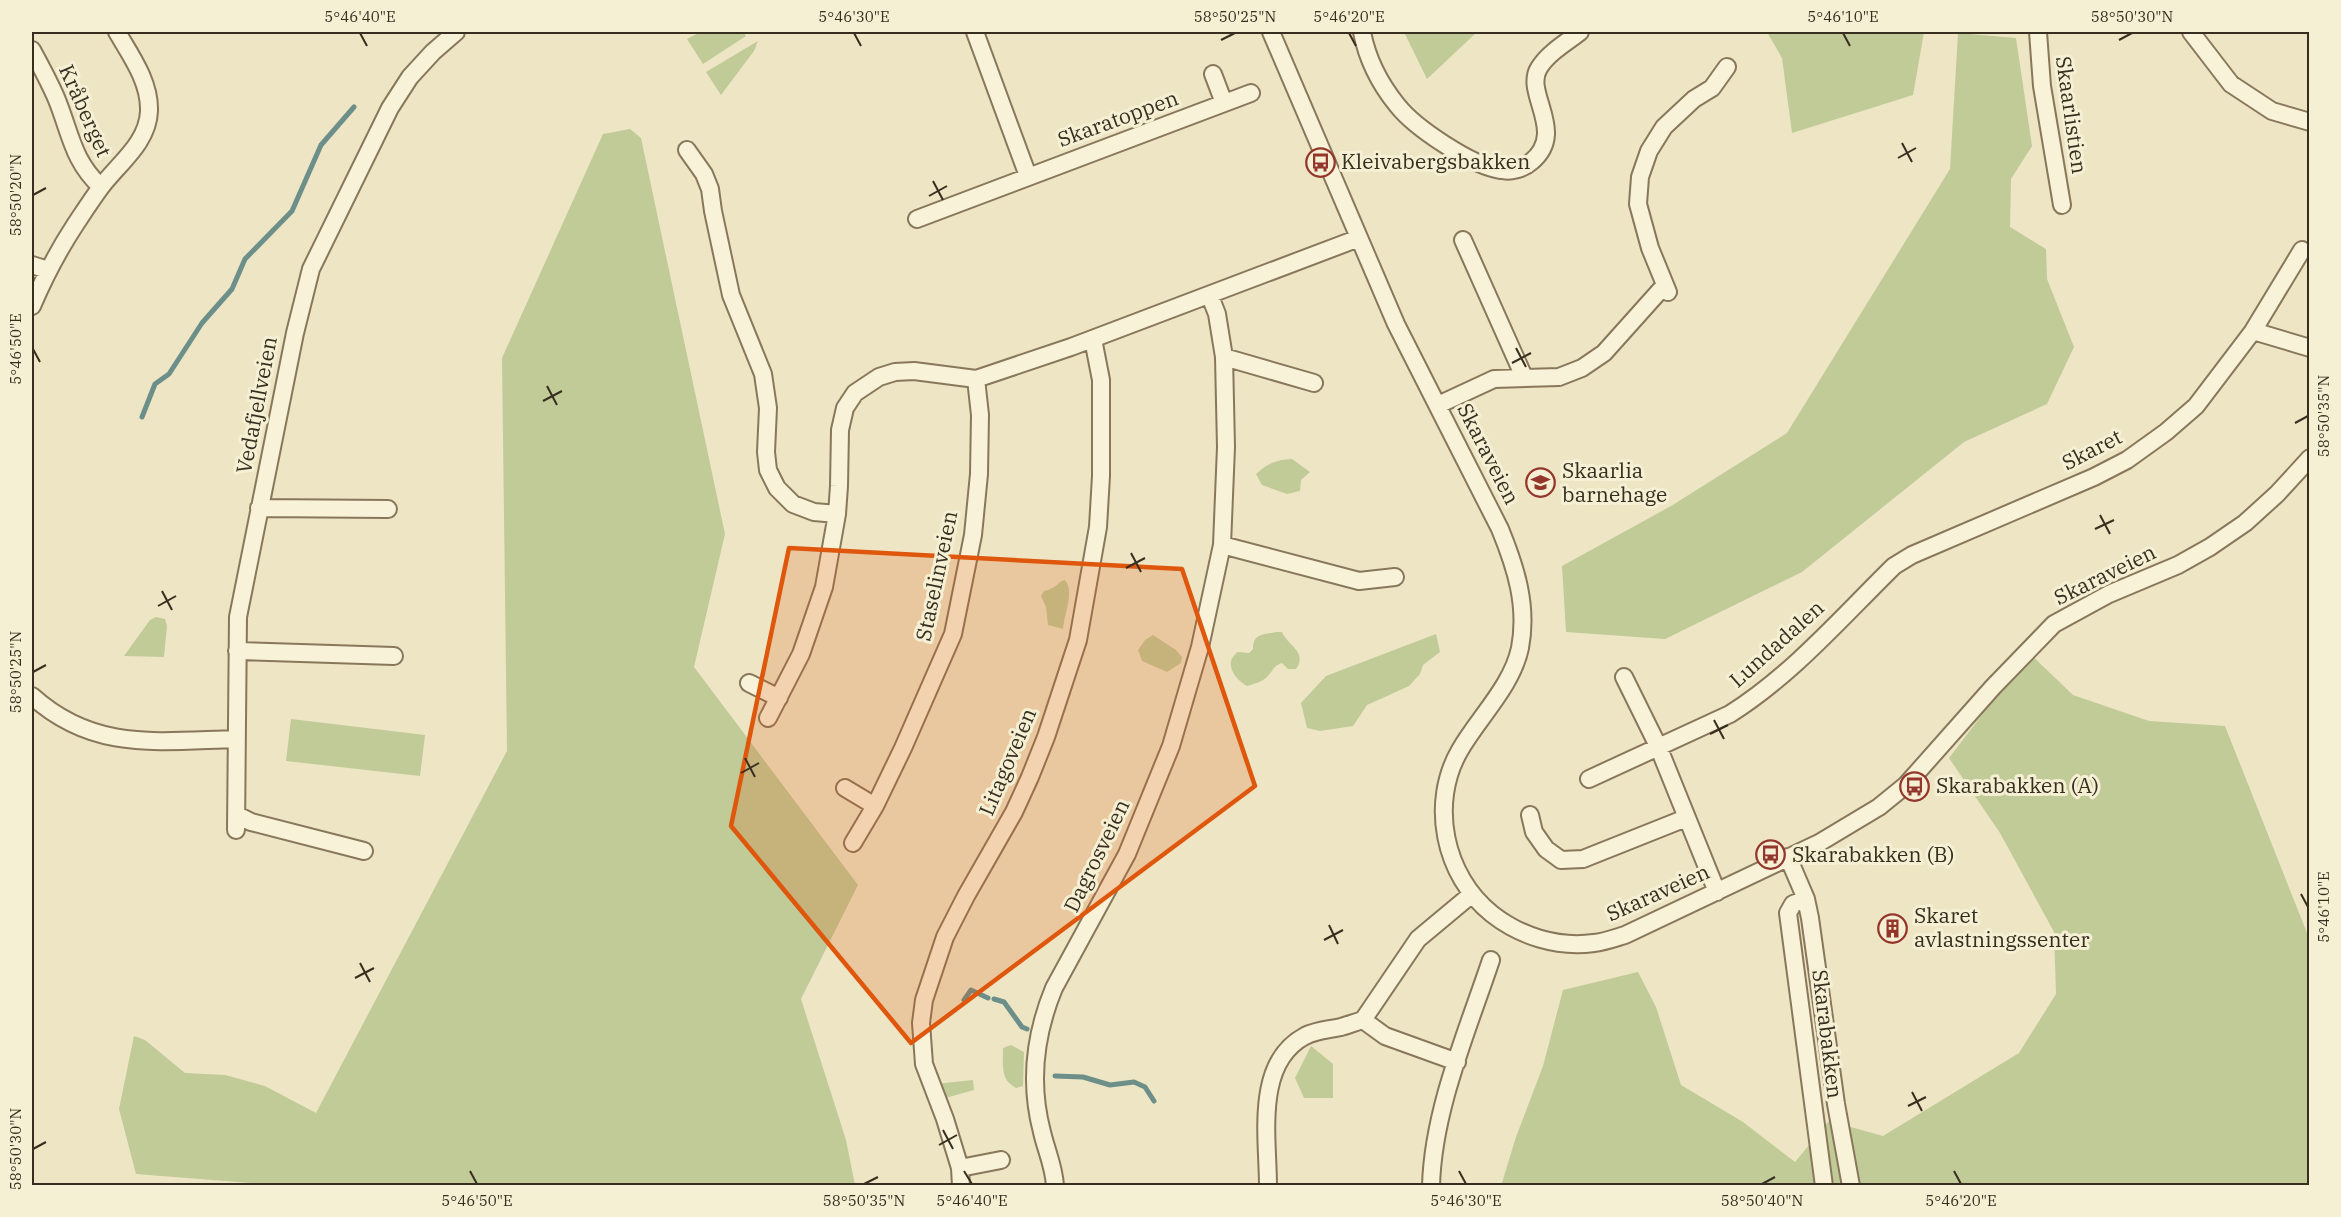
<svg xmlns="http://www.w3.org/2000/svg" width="2341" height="1217" viewBox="0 0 2341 1217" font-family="'IBM Plex Serif',serif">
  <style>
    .green { fill: #c0cb98 }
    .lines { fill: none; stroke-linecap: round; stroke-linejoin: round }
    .stream { stroke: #6d8f8a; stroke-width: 5 }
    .street-casing { stroke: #88775b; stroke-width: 20 }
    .street { stroke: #f8f2d8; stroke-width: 16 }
    .marked { fill: #df570d; fill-opacity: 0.2; stroke: #df570d; stroke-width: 4.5; stroke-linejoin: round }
    .ticks { fill: none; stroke: #382e1f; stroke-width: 2 }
    .labels { text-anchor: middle; stroke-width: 6; stroke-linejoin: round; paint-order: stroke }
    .street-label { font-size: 21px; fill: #382e1f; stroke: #f5efd4 }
    .poi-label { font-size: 21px; fill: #382e1f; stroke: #f5efd4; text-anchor: start }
    .neatline { fill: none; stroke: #382e1f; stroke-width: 2 }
    .ticks-label { font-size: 15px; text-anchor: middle; fill: #382e1f }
  </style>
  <rect width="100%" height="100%" fill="#ede5c4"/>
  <path class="green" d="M 700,32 L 743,32 L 746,36 L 703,64 L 687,39 Z
    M 1404,32 L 1477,32 L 1427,79 Z
    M 1767,32 L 1924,32 L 1913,95 L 1792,133 L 1782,58 Z
    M 1958,33 L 2016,38 L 2032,146 L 2011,179 L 2010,227 L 2046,249 L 2047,279 L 2074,347 L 2047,404 L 1964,442 L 1802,572 L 1665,639 L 1566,632 L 1562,566 L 1671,506 L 1787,433 L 1950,169 Z
    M 758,41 L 754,51 L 721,95 L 706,72 Z
    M 630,129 L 641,138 L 725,534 L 694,667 L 858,885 L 801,999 L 846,1140 L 855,1185 L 251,1186 L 251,1183 L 136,1174 L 119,1109 L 134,1036 L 145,1040 L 185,1073 L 225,1075 L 265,1086 L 316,1113 L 507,751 L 502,358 L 603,134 Z
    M 1292,459 L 1310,472 L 1301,480 L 1300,491 L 1287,494 L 1262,485 L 1256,474 C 1268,463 1276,460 1292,459 Z
    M 1065,580 C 1075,592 1064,614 1063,629 L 1048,625 L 1046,607 L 1041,596 L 1044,591 C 1056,589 1058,581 1065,580 Z
    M 156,617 L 165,619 L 167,626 L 164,657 L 124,656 L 150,620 Z
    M 1276,632 L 1282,632 C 1288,646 1308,652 1296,669 L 1288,669 L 1282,663 C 1273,666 1273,671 1267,677 C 1262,682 1253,684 1247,686 C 1234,679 1223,662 1238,652 L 1249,653 L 1253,649 C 1253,633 1264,635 1276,632 Z
    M 1436,634 L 1440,652 L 1423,665 L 1420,674 L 1409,686 L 1367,705 L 1353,726 L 1320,731 L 1307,728 L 1301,703 L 1326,676 Z
    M 1153,635 L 1176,650 L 1182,657 L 1181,663 L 1167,672 L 1142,661 L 1138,650 L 1145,640 Z
    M 2029,653 L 2073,695 L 2149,721 L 2225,726 L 2309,938 L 2309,1185 L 1501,1186 L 1516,1137 L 1543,1066 L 1563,990 L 1638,972 L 1656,1007 L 1681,1085 L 1743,1122 L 1795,1162 L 1829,1121 L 1883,1136 L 2019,1053 L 2056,994 L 2054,932 L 2000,833 L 1949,758 Z
    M 291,719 L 425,735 L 420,776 L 286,761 Z
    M 1011,1045 L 1024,1052 L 1023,1086 L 1016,1088 C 1000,1080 1003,1065 1003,1048 Z
    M 1311,1046 L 1333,1064 L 1333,1098 L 1304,1098 L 1295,1078 Z
    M 973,1080 L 974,1090 L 942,1099 L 935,1084 Z"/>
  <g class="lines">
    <path class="stream" d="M 142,417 L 155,384 L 169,374 L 202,323 L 232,289 L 245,259 L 292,211 L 321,145 L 354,107
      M 994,999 L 1004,1002 L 1022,1027 L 1027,1029
      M 964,1000 L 971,990 L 988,998
      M 1055,1076 L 1083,1077 L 1110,1085 L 1134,1082 L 1145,1087 L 1154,1101"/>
    <defs>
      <path id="street" d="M 975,32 L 1028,176
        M 1271,32 L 1396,324 L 1500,529 C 1516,568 1528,606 1520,648 C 1512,686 1479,717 1460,750 C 1429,803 1444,876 1492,914 C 1520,936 1557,948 1594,943 C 1604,942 1615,938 1625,935 L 1819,843 L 1879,807 L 1906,785 L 1993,687 L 2054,624 L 2109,594 L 2178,565 L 2210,547 L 2245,523 L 2277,494 L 2310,458
        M 1362,32 C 1367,58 1380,84 1397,105 C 1415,128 1472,166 1501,170 C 1511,172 1523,169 1531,162 C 1568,132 1523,93 1539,68 C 1548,53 1567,42 1580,32
        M 2038,32 L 2042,86 L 2062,205
        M 2191,32 L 2231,84 L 2272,111 L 2310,122
        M 32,50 C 41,67 50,83 57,100 C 71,135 73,161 101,187
        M 1213,74 L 1224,103
        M 687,150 L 704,174 L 710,189 L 713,211 L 731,295 L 763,374 L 768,408 L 766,452 L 768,470 L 777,488 L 793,504 L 814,512 L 837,514
        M 917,219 L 1251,93
        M 1463,240 L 1524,377
        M 32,265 L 48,270
        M 1668,292 L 1650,248 L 1638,204 L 1640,177 L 1649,151 L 1664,127 L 1694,99 L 1712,88 L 1727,67
        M 32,306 C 44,278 58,251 75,225 C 83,213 92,199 101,187 C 118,164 148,143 149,111 C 150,82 131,56 117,32
        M 2253,331 L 2310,348
        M 1224,357 L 1314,383
        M 1438,405 L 1494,379 L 1559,377 L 1582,368 L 1604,353 L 1664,286
        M 259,508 L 388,509
        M 1222,545 L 1359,581 L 1395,577
        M 237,651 L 394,656
        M 1624,677 L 1658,746 L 1717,892
        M 749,683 L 779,698
        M 32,696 C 94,752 158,741 236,739
        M 768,718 L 801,654 L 824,587 L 837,514 L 839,486 L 840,430 L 845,408 L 855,393 L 879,377 L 895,372 L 914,371 L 976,379 L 1071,347 L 1359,238
        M 1589,779 L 1730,714 C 1792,675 1842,617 1894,566 L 1912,555 L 2094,477 L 2127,460 L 2166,432 L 2196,406 L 2253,331 L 2302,250
        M 845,788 L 875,806
        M 237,815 L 251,822 L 364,851
        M 1530,815 L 1534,832 L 1546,849 L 1561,860 L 1583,859 L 1686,818
        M 236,830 L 238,617 L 295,333 L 311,269 L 390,108 L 410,77 L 433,52 L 456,32
        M 853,843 L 875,806 L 903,748 L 953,634 L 973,535 L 979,474 L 980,415 L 976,379
        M 1788,857 L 1806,899 L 1810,918 L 1836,1104 L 1851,1186
        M 1806,899 L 1793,904 L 1788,913 L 1824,1186
        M 1457,1062 L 1385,1036 L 1363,1020 L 1418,939 L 1472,894
        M 960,1168 L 1001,1160
        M 961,1186 L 960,1168 L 945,1119 L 924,1064 L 921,1023 L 924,1000 L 945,937 L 966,896 L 1014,812 L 1030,777 L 1046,737 L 1078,640 L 1098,527 L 1101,476 L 1101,380 L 1093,339
        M 1055,1186 C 1054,1166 1046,1150 1042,1132 C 1029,1083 1035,1034 1054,988 L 1127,854 L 1171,746 L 1200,647 L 1222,545 L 1226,447 L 1224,357 L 1217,314 L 1210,296
        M 1268,1186 C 1268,1138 1254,1063 1305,1036 C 1317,1030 1328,1030 1341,1027 C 1348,1025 1356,1022 1363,1020
        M 1431,1186 C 1433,1110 1467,1032 1491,960"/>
    </defs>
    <use href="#street" class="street-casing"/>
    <use href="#street" class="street"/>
  </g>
  <path class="marked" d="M 789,548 L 1182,569 L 1255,786 L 911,1043 L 731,826 Z"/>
  <path class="ticks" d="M 360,33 L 367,46M 854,33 L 861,46M 1349,33 L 1356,46M 1843,33 L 1850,46M 1221,40 L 1235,33M 2119,40 L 2132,33M 1902,143 L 1912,162M 1898,158 L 1916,148M 933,181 L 943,200M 33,195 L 46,188M 929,196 L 947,186M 1516,348 L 1526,367M 33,349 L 40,362M 1512,363 L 1531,353M 547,386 L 557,405M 543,401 L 562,391M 2295,423 L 2308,416M 2100,515 L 2110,534M 2095,529 L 2114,520M 1131,553 L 1141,572M 1126,568 L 1145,558M 162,591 L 172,610M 158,606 L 176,596M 33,672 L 46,665M 1714,720 L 1724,739M 1710,734 L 1728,725M 745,758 L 755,777M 741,773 L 759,763M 2301,894 L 2308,907M 1329,925 L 1338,944M 1324,940 L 1343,930M 360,963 L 370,982M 355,978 L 374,968M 1912,1092 L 1922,1111M 1908,1106 L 1926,1097M 943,1130 L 953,1149M 939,1145 L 957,1135M 33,1149 L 46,1142M 470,1171 L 477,1184M 964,1171 L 972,1184M 1459,1171 L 1466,1184M 1954,1171 L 1961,1184M 864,1184 L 878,1177M 1762,1184 L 1775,1177"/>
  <defs>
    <symbol id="bus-ring" viewBox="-11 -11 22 22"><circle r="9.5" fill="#f5efd4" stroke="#95362c" stroke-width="1.5"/><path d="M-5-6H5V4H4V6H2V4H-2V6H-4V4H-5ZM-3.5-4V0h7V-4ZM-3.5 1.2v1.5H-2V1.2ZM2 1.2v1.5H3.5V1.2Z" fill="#95362c"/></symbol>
    <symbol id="school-ring" viewBox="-11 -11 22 22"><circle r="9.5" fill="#f5efd4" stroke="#95362c" stroke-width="1.5"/><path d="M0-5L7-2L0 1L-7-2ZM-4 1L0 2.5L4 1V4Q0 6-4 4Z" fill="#95362c"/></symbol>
    <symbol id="building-ring" viewBox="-11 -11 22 22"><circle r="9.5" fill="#f5efd4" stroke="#95362c" stroke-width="1.5"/><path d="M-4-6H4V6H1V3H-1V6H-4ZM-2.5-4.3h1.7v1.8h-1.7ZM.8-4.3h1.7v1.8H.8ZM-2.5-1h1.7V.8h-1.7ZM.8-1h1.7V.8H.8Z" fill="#95362c"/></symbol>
  </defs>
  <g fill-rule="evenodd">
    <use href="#bus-ring" x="1304" y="146" width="33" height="33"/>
    <use href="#school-ring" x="1524" y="466" width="33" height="33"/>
    <use href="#bus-ring" x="1898" y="770" width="33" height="33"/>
    <use href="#bus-ring" x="1754" y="838" width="33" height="33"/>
    <use href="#building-ring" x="1876" y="912" width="33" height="33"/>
  </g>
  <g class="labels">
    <g class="street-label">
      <text transform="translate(85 111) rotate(66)" y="7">Kråberget</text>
      <text transform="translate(2071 115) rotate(82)" y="7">Skaarlistien</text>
      <text transform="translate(1118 119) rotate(-20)" y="7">Skaratoppen</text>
      <text transform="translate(257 405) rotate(-79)" y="7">Vedafjellveien</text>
      <text transform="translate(2092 450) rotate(-27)" y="7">Skaret</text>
      <text transform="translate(1488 454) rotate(63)" y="7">Skaraveien</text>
      <text transform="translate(2105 575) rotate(-26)" y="7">Skaraveien</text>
      <text transform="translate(937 576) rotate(-78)" y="7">Staselinveien</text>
      <text transform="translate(1777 644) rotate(-42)" y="7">Lundadalen</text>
      <text transform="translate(1008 762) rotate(-67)" y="7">Litagoveien</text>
      <text transform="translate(1097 856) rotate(-64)" y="7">Dagrosveien</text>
      <text transform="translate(1658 893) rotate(-24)" y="7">Skaraveien</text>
      <text transform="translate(1827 1034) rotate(83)" y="7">Skarabakken</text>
    </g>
    <g class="poi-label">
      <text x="1341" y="169">Kleivabergsbakken</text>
      <text x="1562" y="478">Skaarlia<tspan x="1562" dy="24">barnehage</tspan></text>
      <text x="1936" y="793">Skarabakken (A)</text>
      <text x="1792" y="862">Skarabakken (B)</text>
      <text x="1914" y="923">Skaret<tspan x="1914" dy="24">avlastningssenter</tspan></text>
    </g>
  </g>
  <rect width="2341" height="1217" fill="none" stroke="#f5efd4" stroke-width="66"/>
  <rect x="33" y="33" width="2275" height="1151" class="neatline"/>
  <g class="ticks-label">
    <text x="360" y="22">5°46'40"E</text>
    <text x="854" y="22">5°46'30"E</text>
    <text x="1235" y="22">58°50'25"N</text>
    <text x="1349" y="22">5°46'20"E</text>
    <text x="1843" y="22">5°46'10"E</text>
    <text x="2132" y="22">58°50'30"N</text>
    <text transform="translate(16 195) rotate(-90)" y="5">58°50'20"N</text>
    <text transform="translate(16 349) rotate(-90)" y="5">5°46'50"E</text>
    <text transform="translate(2324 416) rotate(-90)" y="5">58°50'35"N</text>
    <text transform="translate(16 672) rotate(-90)" y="5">58°50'25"N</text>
    <text transform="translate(2324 907) rotate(-90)" y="5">5°46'10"E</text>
    <text transform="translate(16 1149) rotate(-90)" y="5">58°50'30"N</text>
    <text x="477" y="1206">5°46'50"E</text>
    <text x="864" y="1206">58°50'35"N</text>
    <text x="972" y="1206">5°46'40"E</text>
    <text x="1466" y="1206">5°46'30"E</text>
    <text x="1762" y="1206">58°50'40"N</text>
    <text x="1961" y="1206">5°46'20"E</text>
  </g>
</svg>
